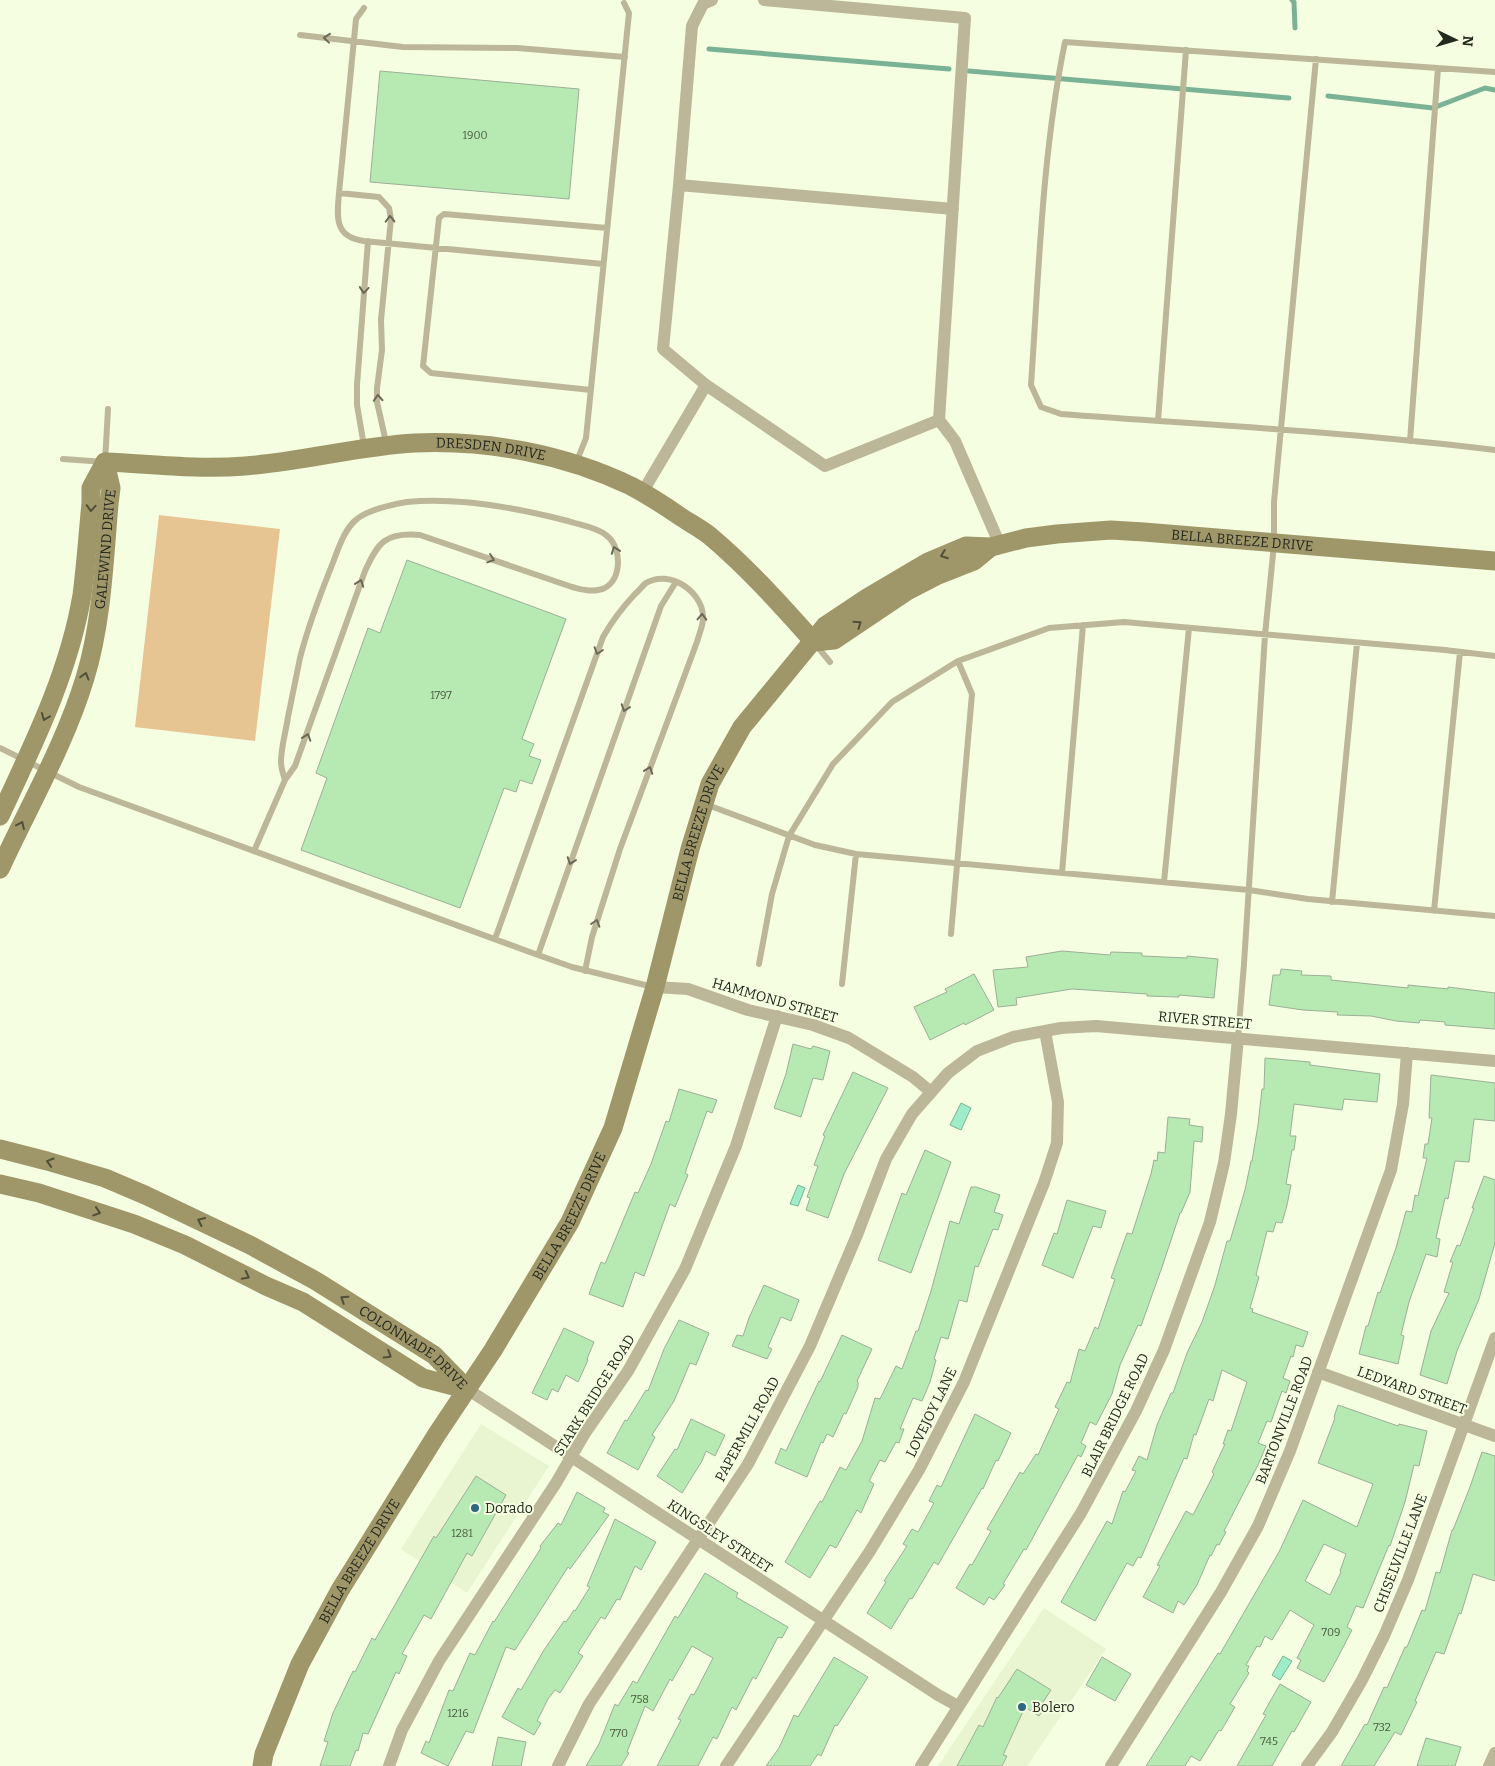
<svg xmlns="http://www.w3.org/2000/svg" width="1495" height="1766" viewBox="0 0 1495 1766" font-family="Bitter,serif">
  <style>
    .built { fill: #e9f4d0 }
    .green { fill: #e7c593 }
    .water { fill: #9eedc8; stroke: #7ab295 }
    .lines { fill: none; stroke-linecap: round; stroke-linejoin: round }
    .stream { stroke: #7ab295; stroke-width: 5 }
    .building { fill: #b7eab2; stroke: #9baf99; fill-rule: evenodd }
    .lane { stroke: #bcb799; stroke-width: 6 }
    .street { stroke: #bcb799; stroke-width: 12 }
    .secondary { stroke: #9f9669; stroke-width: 19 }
    .oneway { stroke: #6a6955 }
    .oneway2 { stroke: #504f38 }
    .poi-dot { fill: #2d6780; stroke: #f5fee1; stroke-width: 2 }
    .labels { text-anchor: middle; stroke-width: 4; stroke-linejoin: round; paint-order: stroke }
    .number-label { font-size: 11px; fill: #4a5943 }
    .street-label { font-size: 14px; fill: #26291e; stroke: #f5fee1 }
    .poi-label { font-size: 14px; fill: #26291e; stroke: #f5fee1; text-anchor: start }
  </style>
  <rect width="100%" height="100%" fill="#f5fee1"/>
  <path class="built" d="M 481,1424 L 549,1466 L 467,1593 L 401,1549 Z
    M 1044,1608 L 1106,1649 L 1027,1766 L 938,1766 Z"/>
  <path class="green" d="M 159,515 L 280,529 L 255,741 L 135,727 Z"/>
  <path class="water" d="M 961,1103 L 971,1108 L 961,1130 L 950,1125 Z
    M 798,1185 L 805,1188 L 798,1206 L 790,1204 Z
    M 1283,1656 L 1292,1661 L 1280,1680 L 1272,1675 Z"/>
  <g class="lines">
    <path class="stream" d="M 1292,0 L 1294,2 L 1295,28
      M 709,49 L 949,69
      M 969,71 L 1289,98
      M 1328,96 L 1433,108 L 1485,88 L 1495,90"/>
  </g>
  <path class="building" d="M 380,71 L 579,89 L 569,199 L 370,182 Z
    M 407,560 L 566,619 L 522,739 L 534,744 L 529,756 L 541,760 L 532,784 L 520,780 L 516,792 L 504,788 L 460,908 L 301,850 L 327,778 L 316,773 L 368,628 L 380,633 Z
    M 1062,951 L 1110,955 L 1111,952 L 1142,953 L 1142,956 L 1187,958 L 1187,956 L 1218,959 L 1214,998 L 1179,995 L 1179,997 L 1147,996 L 1147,994 L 1072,989 L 1016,998 L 1017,1005 L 998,1007 L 993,970 L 1028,967 L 1026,957 Z
    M 1281,969 L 1302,971 L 1301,975 L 1331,976 L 1331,980 L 1408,988 L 1408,985 L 1448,989 L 1448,987 L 1495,993 L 1495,1029 L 1445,1025 L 1445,1022 L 1420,1020 L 1419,1023 L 1396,1021 L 1371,1016 L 1337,1015 L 1338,1012 L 1303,1010 L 1269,1005 L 1273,975 L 1280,975 Z
    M 974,974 L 994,1010 L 965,1025 L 964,1023 L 930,1040 L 914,1007 L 947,992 L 945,989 Z
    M 793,1044 L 811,1049 L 813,1046 L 830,1051 L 823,1080 L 813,1078 L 801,1117 L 774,1108 L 786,1074 Z
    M 1265,1058 L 1310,1062 L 1310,1065 L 1380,1074 L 1377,1102 L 1344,1099 L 1342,1110 L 1294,1104 L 1290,1136 L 1296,1136 L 1294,1150 L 1292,1150 L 1286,1184 L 1291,1185 L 1287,1205 L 1282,1223 L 1276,1222 L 1273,1232 L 1267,1231 L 1256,1275 L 1259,1277 L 1250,1308 L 1253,1309 L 1252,1312 L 1308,1332 L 1303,1347 L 1296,1345 L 1293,1357 L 1291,1356 L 1283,1378 L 1290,1381 L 1286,1393 L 1282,1391 L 1271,1422 L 1267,1421 L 1258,1443 L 1266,1446 L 1258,1465 L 1224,1531 L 1226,1532 L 1219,1545 L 1217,1544 L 1211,1556 L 1210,1555 L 1197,1585 L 1184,1605 L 1178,1601 L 1173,1613 L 1143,1597 L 1160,1566 L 1157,1565 L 1186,1511 L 1193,1515 L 1214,1474 L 1212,1472 L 1225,1444 L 1223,1444 L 1228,1430 L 1231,1431 L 1247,1382 L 1222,1370 L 1213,1401 L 1209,1399 L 1196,1435 L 1194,1434 L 1187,1459 L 1184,1458 L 1141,1558 L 1138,1557 L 1133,1566 L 1127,1563 L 1095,1621 L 1061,1602 L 1107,1521 L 1112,1524 L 1123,1491 L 1125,1492 L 1136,1471 L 1132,1470 L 1139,1456 L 1147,1460 L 1157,1425 L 1171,1393 L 1173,1393 L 1187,1353 L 1202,1322 L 1215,1285 L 1227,1241 L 1230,1241 L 1245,1190 L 1251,1161 L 1252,1161 L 1258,1125 L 1262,1089 L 1264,1089 Z
    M 853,1072 L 888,1088 L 844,1174 L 828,1218 L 806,1210 L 810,1198 L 807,1197 L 818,1166 L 814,1165 L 825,1136 L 823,1135 Z
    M 1431,1075 L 1495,1083 L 1495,1121 L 1474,1119 L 1469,1162 L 1455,1161 L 1448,1199 L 1445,1198 L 1436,1238 L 1440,1239 L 1437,1257 L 1426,1254 L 1409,1302 L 1401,1335 L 1404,1336 L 1398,1364 L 1359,1354 L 1366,1326 L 1368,1326 L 1378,1292 L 1380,1293 L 1396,1248 L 1406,1211 L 1412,1212 L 1415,1195 L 1418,1196 L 1427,1158 L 1423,1158 L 1425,1144 L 1428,1144 L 1432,1118 L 1429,1118 Z
    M 679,1089 L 717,1100 L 712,1113 L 707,1111 L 685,1173 L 688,1175 L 675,1207 L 670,1204 L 644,1276 L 635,1272 L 623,1307 L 589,1294 L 601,1262 L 605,1264 L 635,1192 L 638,1193 L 651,1164 L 666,1121 L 669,1122 Z
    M 1168,1117 L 1190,1119 L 1189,1125 L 1203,1127 L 1202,1142 L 1194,1141 L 1190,1192 L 1181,1213 L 1180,1213 L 1162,1267 L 1141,1326 L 1138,1325 L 1120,1365 L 1112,1394 L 1096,1425 L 1090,1422 L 1081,1443 L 1086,1446 L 1081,1457 L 1078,1455 L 1026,1550 L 1024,1549 L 1003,1584 L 1005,1585 L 994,1600 L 989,1597 L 984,1605 L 956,1588 L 970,1564 L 972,1565 L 991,1531 L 987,1529 L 1020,1472 L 1023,1474 L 1036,1454 L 1038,1455 L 1059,1409 L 1055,1407 L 1067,1382 L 1070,1383 L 1079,1349 L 1085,1351 L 1095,1327 L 1098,1329 L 1115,1279 L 1111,1278 L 1127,1233 L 1132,1234 L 1151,1174 L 1154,1160 L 1157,1161 L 1158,1152 L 1165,1153 Z
    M 925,1150 L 951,1162 L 911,1273 L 878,1260 L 902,1193 L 906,1195 Z
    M 1484,1176 L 1495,1180 L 1495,1243 L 1479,1299 L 1457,1351 L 1447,1384 L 1420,1375 L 1431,1331 L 1449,1293 L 1444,1292 L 1453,1262 L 1450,1262 L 1457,1245 L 1460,1246 L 1474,1208 L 1472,1208 Z
    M 971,1187 L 976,1187 L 1000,1195 L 994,1212 L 1003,1215 L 998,1230 L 993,1229 L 978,1267 L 975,1266 L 967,1302 L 959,1300 L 948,1339 L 941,1337 L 934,1359 L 936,1360 L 930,1382 L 922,1401 L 913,1398 L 900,1429 L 904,1429 L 899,1443 L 896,1442 L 885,1462 L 880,1460 L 869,1481 L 874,1484 L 861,1513 L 857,1510 L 836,1548 L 830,1545 L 810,1578 L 785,1562 L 820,1501 L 822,1502 L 840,1467 L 846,1470 L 862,1441 L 875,1398 L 880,1399 L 896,1366 L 902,1369 L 916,1331 L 918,1331 L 931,1291 L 950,1221 L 959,1224 Z
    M 1067,1200 L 1106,1211 L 1101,1228 L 1093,1226 L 1073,1278 L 1042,1265 L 1054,1233 L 1057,1234 Z
    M 764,1285 L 799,1300 L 791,1321 L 781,1317 L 768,1347 L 772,1349 L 767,1359 L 732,1346 L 737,1335 L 743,1336 L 749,1318 Z
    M 679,1320 L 709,1333 L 696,1365 L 690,1363 L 674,1401 L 652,1435 L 655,1437 L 638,1470 L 607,1453 L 625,1420 L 627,1421 L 646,1390 L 648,1391 L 664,1349 Z
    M 564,1328 L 594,1342 L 587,1359 L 588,1360 L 578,1382 L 566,1375 L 558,1392 L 552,1389 L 547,1400 L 532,1393 Z
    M 842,1335 L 872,1349 L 857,1381 L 858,1382 L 858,1387 L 846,1414 L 844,1413 L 833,1437 L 827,1434 L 823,1443 L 821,1442 L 807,1477 L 775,1463 L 781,1448 L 786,1451 L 819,1381 L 820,1382 Z
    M 1338,1405 L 1398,1426 L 1399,1424 L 1427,1431 L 1419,1466 L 1414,1465 L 1405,1502 L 1390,1546 L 1389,1545 L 1363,1608 L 1356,1606 L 1347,1627 L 1352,1630 L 1337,1659 L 1324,1682 L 1297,1668 L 1301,1660 L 1297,1658 L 1314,1625 L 1290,1610 L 1272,1640 L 1265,1636 L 1260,1647 L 1257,1646 L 1246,1665 L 1249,1666 L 1247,1671 L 1249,1673 L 1230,1704 L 1235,1707 L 1221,1731 L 1219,1730 L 1200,1761 L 1191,1756 L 1185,1766 L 1146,1766 L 1218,1653 L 1220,1654 L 1279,1552 L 1303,1500 L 1357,1527 L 1373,1484 L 1318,1463 L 1335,1418 L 1334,1417 ZM 1324,1544 L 1346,1554 L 1340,1571 L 1341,1572 L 1330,1595 L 1305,1581 Z
    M 975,1414 L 1011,1433 L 998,1461 L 996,1460 L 983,1489 L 982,1488 L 938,1565 L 934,1562 L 912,1599 L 910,1598 L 891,1629 L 867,1613 L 886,1582 L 884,1581 L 907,1546 L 903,1544 L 912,1529 L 918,1532 L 934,1503 L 929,1501 L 937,1485 L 941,1487 Z
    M 691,1419 L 725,1435 L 715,1456 L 706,1451 L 702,1461 L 682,1493 L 657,1476 L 675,1449 L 677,1450 Z
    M 1482,1452 L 1495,1456 L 1495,1581 L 1473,1574 L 1461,1614 L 1459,1613 L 1444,1654 L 1436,1652 L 1415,1701 L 1417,1702 L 1401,1735 L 1395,1732 L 1374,1766 L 1341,1766 L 1365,1724 L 1367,1725 L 1384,1687 L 1387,1688 L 1405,1647 L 1407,1647 L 1422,1610 L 1425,1611 L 1436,1572 L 1440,1573 L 1452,1530 L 1453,1530 L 1470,1487 Z
    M 476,1476 L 506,1495 L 472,1556 L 467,1553 L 431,1619 L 424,1615 L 402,1654 L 407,1656 L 399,1674 L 396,1672 L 368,1734 L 363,1733 L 358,1751 L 356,1750 L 350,1766 L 320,1766 L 328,1742 L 324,1741 L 333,1713 L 353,1671 L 355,1672 L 372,1638 L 375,1640 L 434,1536 L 436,1538 Z
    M 577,1492 L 605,1508 L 603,1512 L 609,1515 L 570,1569 L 568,1567 L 515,1650 L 506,1647 L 473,1733 L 466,1731 L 448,1766 L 421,1753 L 426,1741 L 429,1743 L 449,1690 L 453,1691 L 470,1653 L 475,1655 L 493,1621 L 494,1622 L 541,1548 L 540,1546 L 558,1523 L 561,1525 Z
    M 615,1519 L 656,1542 L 641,1570 L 635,1566 L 620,1600 L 617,1599 L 605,1619 L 601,1617 L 588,1637 L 578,1653 L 583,1656 L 560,1693 L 555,1690 L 548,1699 L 537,1721 L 541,1723 L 534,1735 L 502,1717 L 518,1688 L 521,1690 L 544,1650 L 564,1621 L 566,1622 L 574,1610 L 575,1611 L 590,1587 L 587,1586 Z
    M 705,1573 L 738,1593 L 736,1597 L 788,1627 L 782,1638 L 778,1637 L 756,1679 L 753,1677 L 736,1710 L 732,1707 L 717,1739 L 713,1737 L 698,1766 L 657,1766 L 681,1720 L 678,1719 L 691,1694 L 694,1695 L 713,1658 L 692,1646 L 672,1681 L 670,1679 L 653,1711 L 645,1706 L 627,1752 L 629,1753 L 621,1766 L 586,1766 L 599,1744 L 615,1704 L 618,1706 L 633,1681 L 637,1683 L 675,1616 L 678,1618 Z
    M 834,1657 L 868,1677 L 837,1726 L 835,1725 L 821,1756 L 818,1754 L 810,1766 L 766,1766 L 779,1748 L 794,1715 L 798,1717 Z
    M 1102,1657 L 1131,1674 L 1115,1701 L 1086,1685 Z
    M 1017,1669 L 1051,1690 L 1043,1702 L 1046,1705 L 1039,1716 L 1025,1707 L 1003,1755 L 1007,1756 L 1002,1766 L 957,1766 L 979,1725 L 983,1727 L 997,1697 L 998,1698 Z
    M 1280,1684 L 1311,1702 L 1294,1732 L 1292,1731 L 1272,1766 L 1237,1766 L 1266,1715 L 1263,1714 Z
    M 498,1737 L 526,1742 L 521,1766 L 492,1766 Z
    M 1426,1738 L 1461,1747 L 1455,1766 L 1417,1766 Z"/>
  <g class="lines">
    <path class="lane" d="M 364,8 L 356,19 L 339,193 C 337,217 334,237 364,241 L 603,264
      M 300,35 L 403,47 L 517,48 L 625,57
      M 1495,72 L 1065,42 C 1042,154 1039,270 1031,385 L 1041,407 L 1061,414 C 1205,425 1351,432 1495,450
      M 339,193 L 379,197 L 389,208 L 391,219 L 381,320 L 382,350 L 377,388 L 377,402 L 386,442
      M 591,390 L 431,373 L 423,366 L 439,218 L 444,214 L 607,228
      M 1158,421 L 1186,50
      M 1410,441 L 1438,68
      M 364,446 L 357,405 L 357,385 L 368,241
      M 63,459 L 105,462 L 108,409
      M 576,463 L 586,438 L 629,13 L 624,3
      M 816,645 L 830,662
      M 0,748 L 79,787 L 538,955 L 572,967 L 653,987
      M 705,804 L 815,845 L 856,854 L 1249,890 L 1308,899 L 1495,916
      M 254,851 L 285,780 L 295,766 L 365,571 C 378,542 386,532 420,535 L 572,587 C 580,589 589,592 598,590 C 622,587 624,548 606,535 C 596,527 580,525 568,521 C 518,508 459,497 407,502 C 393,504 368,510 357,519 C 344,529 338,550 332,565 C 320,595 308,626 300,658 C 296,677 292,697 288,717 C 286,731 281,747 281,762 C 281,768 283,774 285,780
      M 1062,873 L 1083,625
      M 1164,882 L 1189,628
      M 1332,902 L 1357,643
      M 1434,911 L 1460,652
      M 951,934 L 972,694 L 958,661
      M 495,939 L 603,637 C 612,621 622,608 635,594 C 639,591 642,586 646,583 C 669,569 702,591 703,616 C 704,624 699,634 697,642 L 620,849 L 592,937 L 585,971
      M 538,955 L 661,606 L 676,582
      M 759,964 L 772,894 L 789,836 L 833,764 L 892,702 L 958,661 L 1049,628 L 1124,622 L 1445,650 L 1495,656
      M 842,984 L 856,854
      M 1238,1038 L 1244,964 L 1265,635 L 1274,544 L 1274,502 L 1316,59"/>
    <path class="street" d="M 712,0 L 703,4 L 692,26 L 679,185 L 663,349 L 706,385 L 825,466 L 939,420
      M 764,0 L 965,18 L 939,420 L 955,441 L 1000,545
      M 679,185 L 953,209
      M 642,493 L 706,385
      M 655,987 L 688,989 L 748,1010 L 813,1025 L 849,1038 L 913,1077 L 931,1092
      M 1318,1372 L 1495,1436
      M 467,1389 L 938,1695 L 958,1706
      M 389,1766 L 402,1730 L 439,1661 L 556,1483 L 585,1433 L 628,1371 L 685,1269 L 736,1146 L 777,1016
      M 558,1766 L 589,1704 L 748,1464 L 810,1346 L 857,1235 L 886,1159 L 912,1114 L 948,1073 L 977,1051 L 1013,1037 L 1061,1028 L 1096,1026 L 1495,1061
      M 726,1766 L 870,1551 L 919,1470 L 964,1382 L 1044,1183 L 1057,1143 L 1058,1102 L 1045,1031
      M 921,1766 L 1081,1513 L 1136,1411 L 1164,1350 L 1210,1222 L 1224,1163 L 1231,1114 L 1238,1038
      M 1111,1766 L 1221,1592 L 1258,1526 L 1290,1451 L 1391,1170 L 1403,1104 L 1407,1053
      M 1307,1766 L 1332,1732 L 1362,1680 L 1384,1636 L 1408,1580 L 1495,1338
      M 1489,1766 L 1495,1753"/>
    <g class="secondary">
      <path id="s1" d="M 105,462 C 151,464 198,470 245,466 C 302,462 358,446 415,443 C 489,440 564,454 631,486 C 648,495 665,506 681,517 C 690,523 701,529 710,536 C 748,568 781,605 814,642"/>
      <path d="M 814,642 L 834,640 L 907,591 L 936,576 L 974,561 L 991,547"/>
      <path d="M 0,816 C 33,745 69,673 82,595 C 86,564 88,534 91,503 L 91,488 L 105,462"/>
      <path id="s2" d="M 0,869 C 29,806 65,744 85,678 C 102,622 104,562 109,504 L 111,488 L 105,462"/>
      <path id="s3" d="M 0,1149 L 47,1161 L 105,1178 L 145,1195 L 250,1245 L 316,1281 L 434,1355 L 467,1389"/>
      <path d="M 0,1184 L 39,1193 L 134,1224 L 185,1245 L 266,1286 L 303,1302 L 423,1378 L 465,1389"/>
      <path id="s4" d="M 262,1766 L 264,1754 L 300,1664 L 340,1590 L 437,1434 L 493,1350 L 570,1222 L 613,1128 L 655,987 L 690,849 L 710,784 L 742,727 L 825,626 L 867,598 L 928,562 L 966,546 L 991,547 L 1026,538 L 1057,534 L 1111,530 L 1144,532 L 1495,561"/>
    </g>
  </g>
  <defs><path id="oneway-chevron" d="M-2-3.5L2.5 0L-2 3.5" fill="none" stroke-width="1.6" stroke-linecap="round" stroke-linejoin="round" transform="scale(1.25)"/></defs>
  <g class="oneway">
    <use href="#oneway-chevron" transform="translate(327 38) rotate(-174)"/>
    <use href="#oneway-chevron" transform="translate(390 219) rotate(-91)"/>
    <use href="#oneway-chevron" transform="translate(364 290) rotate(95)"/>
    <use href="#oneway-chevron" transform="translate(378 398) rotate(-93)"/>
    <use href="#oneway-chevron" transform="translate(615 550) rotate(-110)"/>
    <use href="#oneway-chevron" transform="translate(491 559) rotate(19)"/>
    <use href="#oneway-chevron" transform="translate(360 583) rotate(-70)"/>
    <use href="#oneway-chevron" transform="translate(702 617) rotate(-88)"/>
    <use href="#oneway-chevron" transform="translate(598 651) rotate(108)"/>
    <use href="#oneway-chevron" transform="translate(625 708) rotate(109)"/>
    <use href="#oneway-chevron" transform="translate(307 737) rotate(-71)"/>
    <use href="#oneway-chevron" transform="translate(649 770) rotate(-70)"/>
    <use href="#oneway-chevron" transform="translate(571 861) rotate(109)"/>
    <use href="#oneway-chevron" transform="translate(596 923) rotate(-72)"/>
  </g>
  <g class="oneway2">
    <use href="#oneway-chevron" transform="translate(91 508) rotate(94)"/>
    <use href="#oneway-chevron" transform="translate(944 555) rotate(159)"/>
    <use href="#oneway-chevron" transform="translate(858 624) rotate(-35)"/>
    <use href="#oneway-chevron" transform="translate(85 676) rotate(-74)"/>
    <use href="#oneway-chevron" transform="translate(45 717) rotate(112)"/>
    <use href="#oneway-chevron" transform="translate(21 825) rotate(-65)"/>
    <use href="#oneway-chevron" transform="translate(50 1162) rotate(-164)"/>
    <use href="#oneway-chevron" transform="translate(97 1212) rotate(18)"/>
    <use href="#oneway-chevron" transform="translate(201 1221) rotate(-155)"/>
    <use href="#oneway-chevron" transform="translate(246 1276) rotate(27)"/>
    <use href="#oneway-chevron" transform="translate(344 1299) rotate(-147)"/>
    <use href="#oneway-chevron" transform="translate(388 1355) rotate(32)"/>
  </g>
  <g class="poi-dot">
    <circle cx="475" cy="1508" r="5"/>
    <circle cx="1022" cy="1707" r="5"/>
  </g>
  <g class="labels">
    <g class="number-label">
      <text x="475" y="139">1900</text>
      <text x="441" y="699">1797</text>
      <text x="462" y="1537">1281</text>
      <text x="1331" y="1636">709</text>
      <text x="640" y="1703">758</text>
      <text x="458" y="1717">1216</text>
      <text x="1382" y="1731">732</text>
      <text x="619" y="1737">770</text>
      <text x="1269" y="1745">745</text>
    </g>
    <g class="street-label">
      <text dy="5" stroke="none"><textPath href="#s1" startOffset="388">DRESDEN DRIVE</textPath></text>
      <text dy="5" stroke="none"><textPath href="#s4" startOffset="1725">BELLA BREEZE DRIVE</textPath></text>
      <text dy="5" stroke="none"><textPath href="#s2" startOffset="340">GALEWIND DRIVE</textPath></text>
      <text dy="5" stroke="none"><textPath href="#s4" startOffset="1038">BELLA BREEZE DRIVE</textPath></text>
      <text transform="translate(775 1000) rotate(16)" y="5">HAMMOND STREET</text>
      <text transform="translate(1205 1020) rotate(5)" y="5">RIVER STREET</text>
      <text dy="5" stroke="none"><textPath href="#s4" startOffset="632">BELLA BREEZE DRIVE</textPath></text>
      <text dy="5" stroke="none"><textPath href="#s3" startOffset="462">COLONNADE DRIVE</textPath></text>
      <text transform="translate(1412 1390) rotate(20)" y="5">LEDYARD STREET</text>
      <text transform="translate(594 1395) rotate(-58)" y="5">STARK BRIDGE ROAD</text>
      <text transform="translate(931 1412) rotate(-64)" y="5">LOVEJOY LANE</text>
      <text transform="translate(1115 1415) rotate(-64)" y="5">BLAIR BRIDGE ROAD</text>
      <text transform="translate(1284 1420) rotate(-69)" y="5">BARTONVILLE ROAD</text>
      <text transform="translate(747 1429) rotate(-61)" y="5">PAPERMILL ROAD</text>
      <text transform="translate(720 1536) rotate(33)" y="5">KINGSLEY STREET</text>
      <text transform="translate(1400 1553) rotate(-69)" y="5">CHISELVILLE LANE</text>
      <text dy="5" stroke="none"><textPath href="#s4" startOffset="228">BELLA BREEZE DRIVE</textPath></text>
    </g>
    <g class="poi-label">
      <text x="485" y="1513">Dorado</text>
      <text x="1032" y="1712">Bolero</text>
    </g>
  </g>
  <g transform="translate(1455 40) rotate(95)" stroke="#f5fee1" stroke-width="4" paint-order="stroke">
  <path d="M0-4L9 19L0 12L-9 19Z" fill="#26291e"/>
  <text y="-8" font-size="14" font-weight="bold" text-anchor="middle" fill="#26291e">N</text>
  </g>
</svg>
